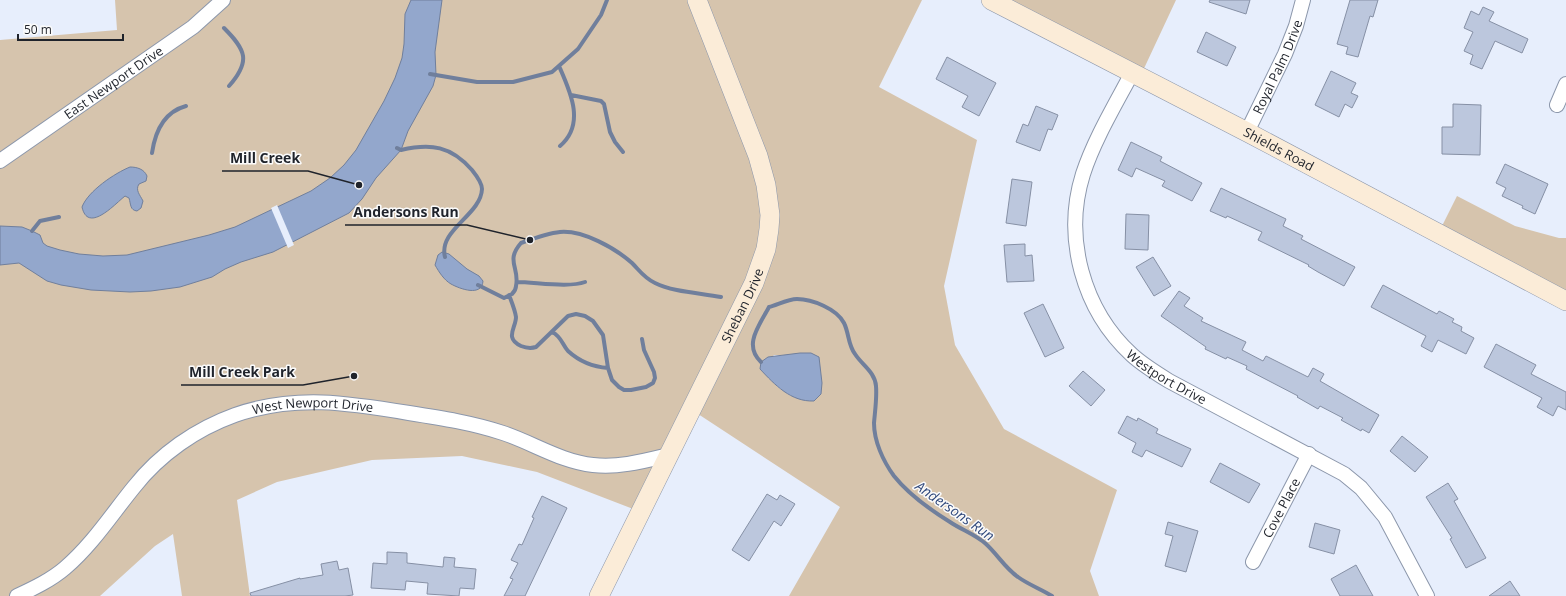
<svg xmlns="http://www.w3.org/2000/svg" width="1566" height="596" viewBox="0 0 1566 596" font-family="'Open Sans',sans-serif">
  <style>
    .green { fill: #d6c4ad; fill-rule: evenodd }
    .water { fill: #93a7cc; stroke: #707f9c }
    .pier { fill: #e7eefc }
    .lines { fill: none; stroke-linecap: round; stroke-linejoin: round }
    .stream { stroke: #707f9c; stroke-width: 4 }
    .building { fill: #bcc7dd; stroke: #8690a5 }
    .street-casing { stroke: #8c97ab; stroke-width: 16 }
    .secondary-casing { stroke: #8c97ab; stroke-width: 20 }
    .street { stroke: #fff; stroke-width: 14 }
    .secondary { stroke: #fbecd8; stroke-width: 19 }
    .labels { text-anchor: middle; stroke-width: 3; stroke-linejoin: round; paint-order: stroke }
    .street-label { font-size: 13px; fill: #1f232b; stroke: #fbfbfb }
    .water-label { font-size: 14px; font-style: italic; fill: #324a7c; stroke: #fbfbfb }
    .leader { fill: none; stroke: #1f232b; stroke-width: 1.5 }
    .callout-dot { fill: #1f232b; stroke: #fbfbfb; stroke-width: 1.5 }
    .callout-label { font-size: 14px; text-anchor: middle; font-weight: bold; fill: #1f232b; stroke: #fbfbfb; stroke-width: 3; stroke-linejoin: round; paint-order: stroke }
  </style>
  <rect width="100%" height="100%" fill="#e7eefc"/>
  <path class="green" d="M 115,0 L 922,0 L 879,87 L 977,140 L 944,286 L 955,345 L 1004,429 L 1117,490 L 1090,571 L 1099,596 L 789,596 L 840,507 L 692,410 L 641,512 L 537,472 L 462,456 L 372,460 L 277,482 L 237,500 L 250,596 L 182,596 L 173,534 L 155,546 L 100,596 L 0,596 L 0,40 L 117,30 ZM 774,355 L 787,355 L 791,396 L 779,388 L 760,369 Z
    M 991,0 L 1176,0 L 1140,77 Z
    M 1457,196 L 1515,226 L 1559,238 L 1566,238 L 1566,301 L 1438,234 Z"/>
  <path class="water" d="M 411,0 L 442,0 L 435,52 L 436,75 L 433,86 L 408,131 L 401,150 L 376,178 L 362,199 L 349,213 L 273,252 L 241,262 L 225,269 L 212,277 L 180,287 L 151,291 L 130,292 L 91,290 L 61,285 L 47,281 L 19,263 L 0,265 L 0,226 L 22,227 L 32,231 L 40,235 L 43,243 L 47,246 L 60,250 L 79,254 L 103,256 L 127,255 L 209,235 L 235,227 L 311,191 L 330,178 L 344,165 L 356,150 L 384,101 L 395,78 L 402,58 L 404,44 L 405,14 Z
    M 130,167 C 137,167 144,169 147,176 L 146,181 L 139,184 C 135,190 140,195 143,201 L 141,208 L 137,211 C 130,210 131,205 129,198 L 125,196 C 115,204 88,234 82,207 C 88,191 115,173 130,167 Z
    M 442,252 L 449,254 L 467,269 L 479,276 L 483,281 C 482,297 460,289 451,284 C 444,280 439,272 435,265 L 438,255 Z
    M 800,353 L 811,353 L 819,357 L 822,383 L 821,394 L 814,401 C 791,402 775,385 760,369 L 761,362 L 768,357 Z"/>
  <path class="pier" d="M 277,205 L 294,245 L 288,248 L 271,208 Z"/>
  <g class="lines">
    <path class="stream" d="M 224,28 C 246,50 251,61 229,86
      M 559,66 C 570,91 586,124 560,146
      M 430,74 L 477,82 L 513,82 L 552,72 L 578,49 L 601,15 L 607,0
      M 571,95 L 601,101 L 604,104 L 610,132 L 615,142 L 623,152
      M 397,148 L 401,150 C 431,143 451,146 472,170 C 476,175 482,183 482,189 C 481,215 438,230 445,257
      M 152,153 C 155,132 164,112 186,106
      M 32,231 L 40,221 L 59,217
      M 517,282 C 535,282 569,288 585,282
      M 478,285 L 504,298 L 512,294 C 514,292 516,288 516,286 C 520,268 505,261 521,243 C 532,239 549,233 560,232 C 583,230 615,248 632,263 C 640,271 644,278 655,283 C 673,292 700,293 721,297
      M 509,295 C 512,303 515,310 516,317 C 516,328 504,338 521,346 C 526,348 530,349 536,347 L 568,316 L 576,314 L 585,316 L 593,321 L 603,335 L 608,368 L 612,380 L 619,387 L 624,390 L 631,390 L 646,387 L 653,383 L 655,378 L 654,372 L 644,350 L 642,339
      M 552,332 C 561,336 562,344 568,351 C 579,361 594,367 608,368
      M 761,362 C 743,345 759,326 769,307 C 777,305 788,299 797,299 C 812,299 837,309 844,323 C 849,333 848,345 855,354 C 862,365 875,372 876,386 C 877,398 875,411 874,423 C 874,441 883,461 894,476 C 909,495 929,509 950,522 C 962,530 976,535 986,544 C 998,555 1005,568 1018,577 C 1029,585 1041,589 1052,596"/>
  </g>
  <path class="building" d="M 1210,0 L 1250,0 L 1246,14 L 1209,2 Z
    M 1350,0 L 1378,0 L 1373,17 L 1370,16 L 1358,57 L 1346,54 L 1348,47 L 1337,44 Z
    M 1483,7 L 1494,12 L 1489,21 L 1528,39 L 1522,53 L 1495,41 L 1482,69 L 1470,64 L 1473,55 L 1464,51 L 1473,32 L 1464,28 L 1471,11 L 1479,15 Z
    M 1206,32 L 1236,47 L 1227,66 L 1197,52 Z
    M 947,57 L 996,83 L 979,116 L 962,107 L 968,96 L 936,79 Z
    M 1331,71 L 1356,83 L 1351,93 L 1358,96 L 1352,108 L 1345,104 L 1339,117 L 1315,105 Z
    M 1453,104 L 1481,105 L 1480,155 L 1442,154 L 1442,127 L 1453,127 Z
    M 1036,106 L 1058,115 L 1052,130 L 1048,129 L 1040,151 L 1016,142 L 1023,124 L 1028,126 Z
    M 1131,142 L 1162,157 L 1160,161 L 1202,183 L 1192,201 L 1162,186 L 1165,181 L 1136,168 L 1132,177 L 1118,170 Z
    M 1505,164 L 1548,184 L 1535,214 L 1522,208 L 1523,206 L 1502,196 L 1506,188 L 1496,183 Z
    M 1012,179 L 1032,182 L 1026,226 L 1006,223 Z
    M 1221,188 L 1286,219 L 1283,226 L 1303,236 L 1301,239 L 1355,267 L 1344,286 L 1318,272 L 1308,266 L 1309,265 L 1258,240 L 1262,232 L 1227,216 L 1226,218 L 1210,211 Z
    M 1126,214 L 1149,215 L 1148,250 L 1125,249 Z
    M 1025,244 L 1025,256 L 1032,255 L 1034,281 L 1007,282 L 1004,245 Z
    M 1153,257 L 1171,286 L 1154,296 L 1136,267 Z
    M 1383,285 L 1437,314 L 1439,311 L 1454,319 L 1452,322 L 1462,327 L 1461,331 L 1474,338 L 1466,354 L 1438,340 L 1432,352 L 1421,346 L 1426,336 L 1371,307 Z
    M 1179,291 L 1190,298 L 1184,306 L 1203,318 L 1201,321 L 1246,342 L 1242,350 L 1263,361 L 1266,356 L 1308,377 L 1313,368 L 1324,374 L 1320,381 L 1379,415 L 1369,433 L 1362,429 L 1361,431 L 1341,420 L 1343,418 L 1320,406 L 1318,409 L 1297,397 L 1298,396 L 1246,369 L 1247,366 L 1227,357 L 1226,359 L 1205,349 L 1206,347 L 1161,316 Z
    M 1043,304 L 1064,348 L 1045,357 L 1024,313 Z
    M 1496,344 L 1536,365 L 1531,374 L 1566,392 L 1566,410 L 1558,406 L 1553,416 L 1537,407 L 1542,398 L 1484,367 Z
    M 1083,371 L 1105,390 L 1091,406 L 1069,386 Z
    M 1127,416 L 1137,421 L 1138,418 L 1158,429 L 1156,433 L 1191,449 L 1182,467 L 1146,450 L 1142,457 L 1132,452 L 1136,443 L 1118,433 Z
    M 1402,436 L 1428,457 L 1415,472 L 1390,451 Z
    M 1220,463 L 1260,484 L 1249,503 L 1210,482 Z
    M 1448,483 L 1458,499 L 1454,501 L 1486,558 L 1466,568 L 1450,539 L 1452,538 L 1426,497 Z
    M 767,494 L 777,500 L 780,495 L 795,504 L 781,526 L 774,521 L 749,561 L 732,550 Z
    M 542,496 L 567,508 L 525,596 L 504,596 L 513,579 L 510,578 L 518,563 L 511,560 L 519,544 L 522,545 L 534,518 L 532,517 Z
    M 1168,522 L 1198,531 L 1186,572 L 1165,566 L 1173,536 L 1165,534 Z
    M 1315,523 L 1340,530 L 1334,554 L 1309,547 Z
    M 387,552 L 407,553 L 407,563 L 443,567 L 444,557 L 455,558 L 454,567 L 476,569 L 474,589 L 460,588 L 459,596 L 427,594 L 428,583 L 406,581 L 405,590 L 371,588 L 373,563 L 387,564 Z
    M 337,561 L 339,570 L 348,568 L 353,595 L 345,596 L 251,596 L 250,593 L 300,578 L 300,579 L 323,575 L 321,564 Z
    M 1356,565 L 1373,596 L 1340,596 L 1331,579 Z
    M 1510,581 L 1520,596 L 1489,596 Z"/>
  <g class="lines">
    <defs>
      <g id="street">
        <path id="s1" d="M 1132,73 C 1115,105 1094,140 1083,174 C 1063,238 1083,310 1132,355 C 1143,365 1156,373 1169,381 L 1344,474 L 1361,488 L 1385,517 L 1427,596"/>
        <path d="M 1557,105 L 1566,84"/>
        <path id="s2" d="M 1247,132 L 1285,54 L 1296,26 L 1303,0"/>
        <path id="s3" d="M 0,161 L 193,27 L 223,0"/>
        <path id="s4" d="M 1253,562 L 1309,454"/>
        <path id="s5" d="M 17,596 C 34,588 51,580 65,568 C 92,545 112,514 134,487 C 160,454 196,429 235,415 C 295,394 349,403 409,413 C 441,418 473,423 503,433 C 533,443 562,462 593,465 C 619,468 644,461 669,455"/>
      </g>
      <g id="secondary">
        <path id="s6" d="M 991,0 L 1247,132 L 1566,301"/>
        <path id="s7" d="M 599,596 L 754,283 L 766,249 L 769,229 L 770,215 L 766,185 L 758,156 L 697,0"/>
      </g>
    </defs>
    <use href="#street" class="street-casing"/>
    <use href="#secondary" class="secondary-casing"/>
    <use href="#street" class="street"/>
    <use href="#secondary" class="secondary"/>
  </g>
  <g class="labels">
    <g class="street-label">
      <text dy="5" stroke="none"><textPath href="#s2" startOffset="72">Royal Palm Drive</textPath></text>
      <text dy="5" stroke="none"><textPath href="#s3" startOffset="138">East Newport Drive</textPath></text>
      <text dy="5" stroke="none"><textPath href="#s6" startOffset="324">Shields Road</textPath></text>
      <text dy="5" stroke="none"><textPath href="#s7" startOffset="324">Sheban Drive</textPath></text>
      <text dy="5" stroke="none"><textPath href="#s1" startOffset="351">Westport Drive</textPath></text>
      <text dy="5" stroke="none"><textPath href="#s5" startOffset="367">West Newport Drive</textPath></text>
      <text dy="5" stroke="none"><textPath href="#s4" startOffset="61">Cove Place</textPath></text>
    </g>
    <g class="water-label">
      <text transform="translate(955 511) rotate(35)" y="5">Andersons Run</text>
    </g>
  </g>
  <path class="leader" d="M359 185L308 171H222M530 240L467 225H345M354 376L303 385H181"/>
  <g class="callout-dot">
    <circle cx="359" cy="185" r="4"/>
    <circle cx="530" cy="240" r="4"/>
    <circle cx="354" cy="376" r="4"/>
  </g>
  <g class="callout-label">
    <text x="265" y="163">Mill Creek</text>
    <text x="406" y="217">Andersons Run</text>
    <text x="242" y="377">Mill Creek Park</text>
  </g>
  <path d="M18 34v6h105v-6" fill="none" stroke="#1f232b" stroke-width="2"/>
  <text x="24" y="34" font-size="12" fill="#1f232b" stroke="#fbfbfb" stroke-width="3" paint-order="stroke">50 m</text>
</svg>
